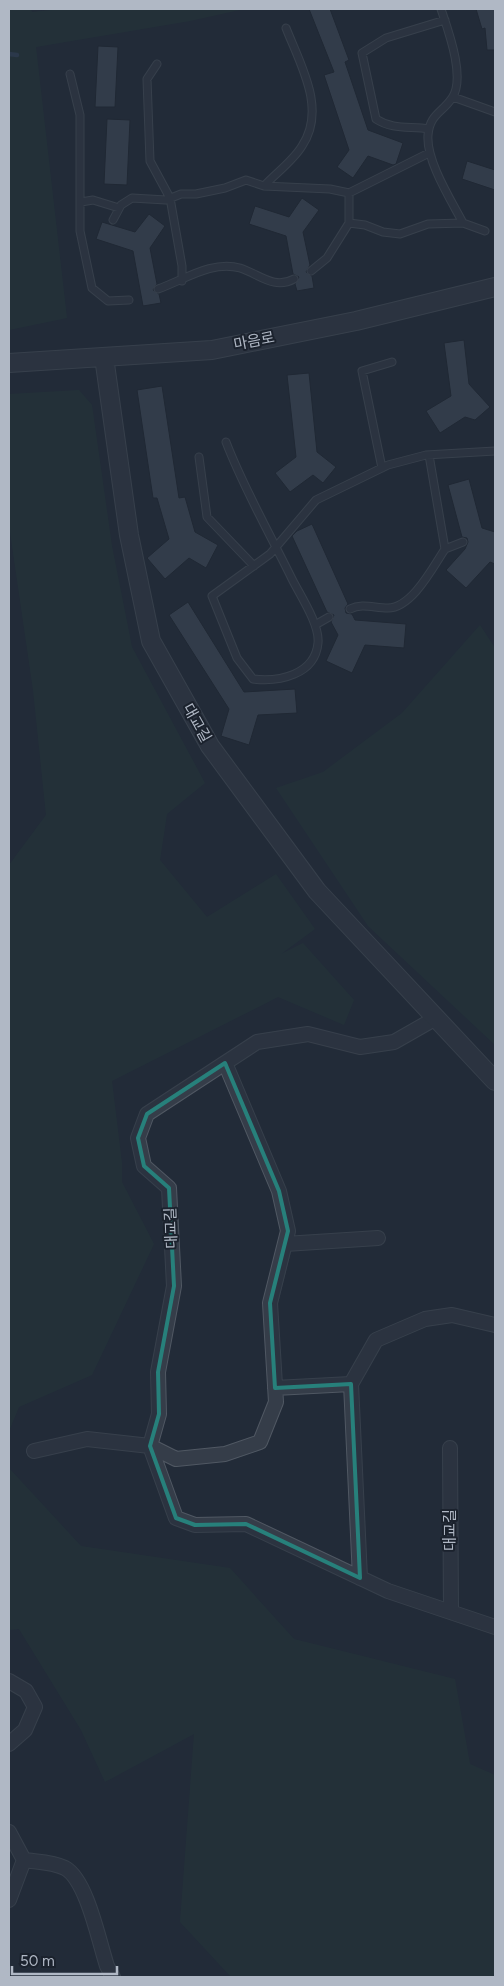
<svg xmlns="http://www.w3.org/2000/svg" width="504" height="1986" viewBox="0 0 504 1986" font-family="Figtree,'Noto Sans KR',sans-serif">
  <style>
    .green { fill: #243739 }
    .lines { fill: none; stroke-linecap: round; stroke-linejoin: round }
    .stream { stroke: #36475f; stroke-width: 4.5 }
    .building { fill: #455160; stroke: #1d242f }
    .service-casing { stroke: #505863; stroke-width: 9 }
    .minor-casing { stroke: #505863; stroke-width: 16 }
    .tertiary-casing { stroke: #505863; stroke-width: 20 }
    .service { stroke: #353d49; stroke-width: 7 }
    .minor { stroke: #353d49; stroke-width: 14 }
    .tertiary { stroke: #353d49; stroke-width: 18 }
    .marked { fill: none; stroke: #27807b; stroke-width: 4; stroke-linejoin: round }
    .labels { text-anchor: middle; stroke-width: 4; stroke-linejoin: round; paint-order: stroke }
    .street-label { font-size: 15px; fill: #b0b8c5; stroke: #1b222d }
  </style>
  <rect width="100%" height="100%" fill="#222b38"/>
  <path class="green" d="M 9,9 L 31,9 L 32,12 L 61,9 L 244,9 L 190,21 L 36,47 L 67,318 L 9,330 Z
    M 79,390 L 92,405 L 112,546 L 132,647 L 205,783 L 167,814 L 160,860 L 207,917 L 276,874 L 315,929 L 281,954 L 303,943 L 354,1000 L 344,1025 L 278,997 L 112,1081 L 122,1163 L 122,1182 L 154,1244 L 92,1375 L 19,1407 L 9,1431 L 9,865 L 46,815 L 33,690 L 9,525 L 9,394 Z
    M 480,625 L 495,648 L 495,1045 L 368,926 L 276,788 L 323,772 L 402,713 Z
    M 9,1468 L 81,1546 L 230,1568 L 294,1639 L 455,1679 L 470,1764 L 495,1775 L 495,1977 L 231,1977 L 180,1922 L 194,1734 L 105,1782 L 81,1730 L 19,1629 L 9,1630 Z"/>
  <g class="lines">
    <path class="stream" d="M 9,54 L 17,55"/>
  </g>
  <path class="building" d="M 309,9 L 330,9 L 349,60 L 345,62 L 368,130 L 403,143 L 396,164 L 393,165 L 368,156 L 353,178 L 337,167 L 349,150 L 324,75 L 334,72 Z
    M 476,9 L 495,9 L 495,50 L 487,50 L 485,28 L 482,29 Z
    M 98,46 L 118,47 L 115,107 L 95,107 Z
    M 107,119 L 130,120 L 127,185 L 104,184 Z
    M 467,161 L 495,170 L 495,190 L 462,179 Z
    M 302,198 L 319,210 L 303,232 L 310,265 L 306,272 L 312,276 L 314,288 L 297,291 L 295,284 L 299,277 L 293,274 L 286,236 L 249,224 L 255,206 L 289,217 Z
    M 149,214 L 165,226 L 150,248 L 157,284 L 153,290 L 159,294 L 161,303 L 143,306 L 133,251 L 96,239 L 102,222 L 135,232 Z
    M 464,340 L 469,384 L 490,407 L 475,420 L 465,417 L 440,433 L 426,411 L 451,396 L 444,343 Z
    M 309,373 L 317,452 L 336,467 L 323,483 L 313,475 L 290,492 L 275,473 L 296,457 L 287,375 Z
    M 162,386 L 179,498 L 185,497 L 195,532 L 218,545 L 206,568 L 189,558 L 165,579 L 147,558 L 169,539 L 157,498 L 153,498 L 137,390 Z
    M 469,479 L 482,528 L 495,532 L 495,564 L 490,562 L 466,588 L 446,570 L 465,549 L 468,542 L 467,538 L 462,537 L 448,485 Z
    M 312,524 L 348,604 L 345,608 L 346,613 L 352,614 L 355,620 L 406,624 L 404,648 L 365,645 L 352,673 L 326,661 L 338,635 L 331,622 L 334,615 L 327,612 L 292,536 L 297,531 Z
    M 188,602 L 244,692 L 295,689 L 297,713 L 258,715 L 249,745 L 221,736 L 229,709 L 169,615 Z"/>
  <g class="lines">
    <defs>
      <path id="service" d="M 441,9 C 448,30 466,78 452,98 C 442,113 430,114 428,135 C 426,161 451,200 463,223 L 485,231
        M 157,64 L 147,79 L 150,161 L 170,198 L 182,266 L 182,281
        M 70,74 L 80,115 L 80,231 L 92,288 L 108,301 L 129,300
        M 453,97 L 495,112
        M 429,129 C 409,126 393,130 376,119 L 362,53 L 386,38 L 445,20
        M 264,186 C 276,173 293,161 302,146 C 327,109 300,64 286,28
        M 81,202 L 93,200 L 119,208
        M 113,220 L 121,205 L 132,198 L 166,200 L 181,194 L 196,194 L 225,188 L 246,180 L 264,186 L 330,189 L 349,193 L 429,153
        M 349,223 L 365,225 L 383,232 L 400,234 L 428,224 L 463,223
        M 311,271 L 327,258 L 349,223 L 349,193
        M 158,289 C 184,280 212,260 240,268 C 259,274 274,290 294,279
        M 226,442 C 244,489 270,534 292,579 C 300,595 320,625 318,643 C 315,675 279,682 253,679 L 237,658 L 212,596 L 270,554 L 276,547 L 316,500 L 388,465 L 426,455 L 495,451
        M 199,457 L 207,517 L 254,566
        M 382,468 L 362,371 L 392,362
        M 445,549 L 463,542
        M 350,609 C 362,603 374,608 388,608 C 412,608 433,567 445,549 L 429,455
        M 315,625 L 329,617"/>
      <path id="minor" d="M 436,1018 L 394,1042 L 360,1047 L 308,1034 L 257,1042 L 147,1114 L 138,1138 L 144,1166 L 169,1188 L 174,1286 L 158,1372 L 159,1414 L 150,1446 L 176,1518 L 195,1525 L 246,1524 L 388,1591 L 495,1627
        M 285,1244 L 378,1238
        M 275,1388 L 351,1384
        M 450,1448 L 451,1612
        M 34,1451 L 87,1439 L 150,1446 L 176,1459 L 225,1454 L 260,1442 L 276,1402 L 270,1303 L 288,1231 L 279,1191 L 225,1063
        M 360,1578 L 351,1384 L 376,1340 L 425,1319 L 452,1315 L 495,1325
        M 9,1681 L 26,1691 L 35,1707 L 25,1730 L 9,1744
        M 9,1832 L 24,1860
        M 24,1860 C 38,1862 53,1862 65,1868 C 87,1880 99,1942 107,1966 L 113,1977
        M 9,1900 L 24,1860"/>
      <path id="tertiary" d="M 104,357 L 129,535 L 151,641 L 210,746 L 317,891 L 495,1081
        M 9,363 L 212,350 L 356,321 L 495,287"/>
    </defs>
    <use href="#service" class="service-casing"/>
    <use href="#minor" class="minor-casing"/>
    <use href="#tertiary" class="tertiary-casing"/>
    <use href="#service" class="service"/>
    <use href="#minor" class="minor"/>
    <use href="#tertiary" class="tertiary"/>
  </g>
  <path d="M0 0H504V1986H0ZM 225,1063 L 279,1191 L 288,1231 L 270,1303 L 275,1388 L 351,1384 L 360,1578 L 246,1524 L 195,1525 L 176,1518 L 150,1446 L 159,1414 L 158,1372 L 174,1286 L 169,1188 L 144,1166 L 138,1138 L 147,1114 Z" fill="#222b38" fill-opacity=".55" fill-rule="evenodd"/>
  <path class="marked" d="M 225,1063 L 279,1191 L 288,1231 L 270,1303 L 275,1388 L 351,1384 L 360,1578 L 246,1524 L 195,1525 L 176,1518 L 150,1446 L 159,1414 L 158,1372 L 174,1286 L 169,1188 L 144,1166 L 138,1138 L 147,1114 Z"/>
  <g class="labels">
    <g class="street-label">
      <text transform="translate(254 341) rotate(-11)" y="5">마음로</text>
      <text transform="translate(197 723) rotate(61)" y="5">대교길</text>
      <text transform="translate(171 1228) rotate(-92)" y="5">대교길</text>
      <text transform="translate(450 1530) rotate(-90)" y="5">대교길</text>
    </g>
  </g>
  <rect width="504" height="1986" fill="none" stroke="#b0b8c5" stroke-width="20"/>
  <path d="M12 1966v8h105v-8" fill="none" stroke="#b0b8c5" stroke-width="2.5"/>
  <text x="20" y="1966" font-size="15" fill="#b0b8c5" stroke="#1b222d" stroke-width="4" paint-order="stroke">50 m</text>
</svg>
